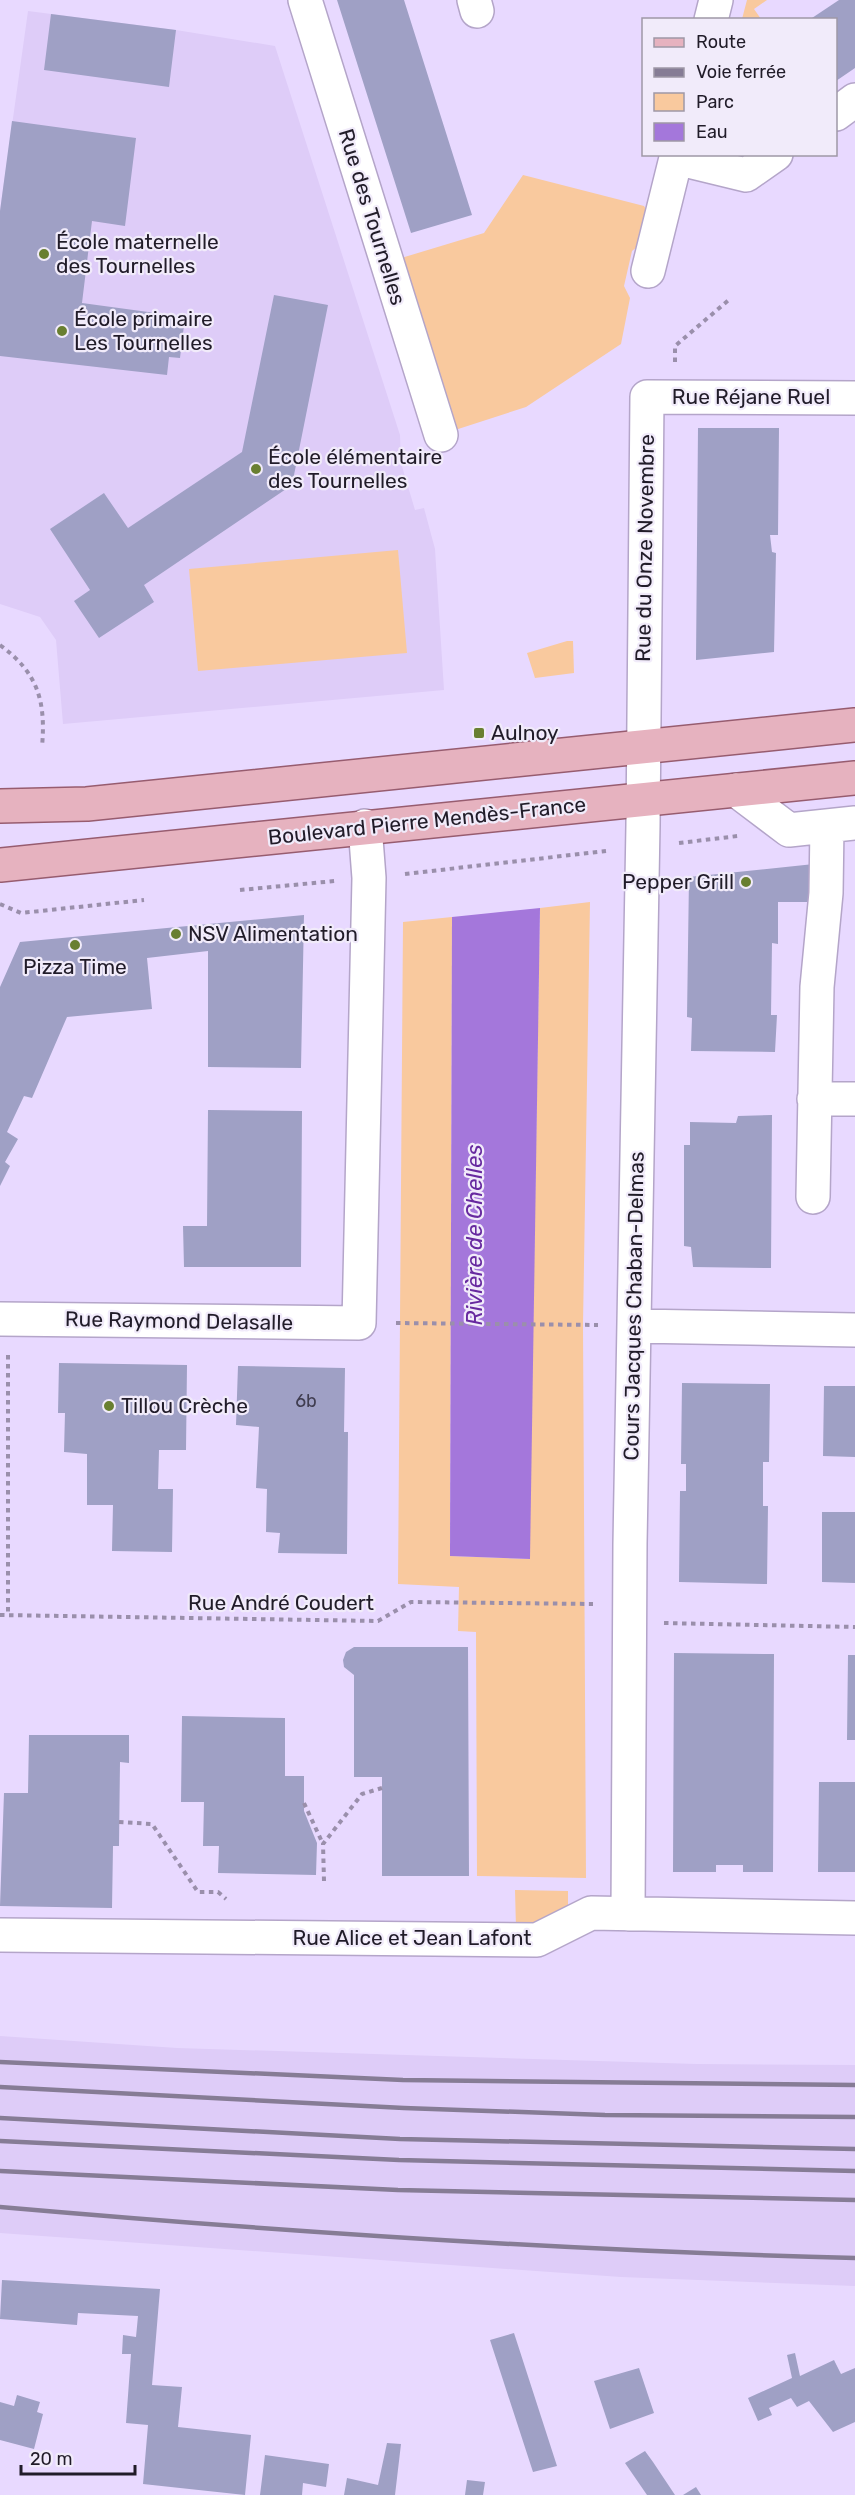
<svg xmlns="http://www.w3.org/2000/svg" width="855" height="2495" viewBox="0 0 855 2495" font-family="Rubik,sans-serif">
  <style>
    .built { fill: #deccf8 }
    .green { fill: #f9c99e }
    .water { fill: #a477db }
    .building { fill: #9fa0c5 }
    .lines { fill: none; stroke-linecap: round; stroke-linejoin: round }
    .minor-casing { stroke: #b4a5c9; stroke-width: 36 }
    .major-casing { stroke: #975c6f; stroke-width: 36 }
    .path { stroke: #9a8fab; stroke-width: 4; stroke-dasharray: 4.5 4.5; stroke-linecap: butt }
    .minor { stroke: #fff; stroke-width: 33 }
    .major { stroke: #e6b2bf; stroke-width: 33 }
    .rail { stroke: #867c95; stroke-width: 4.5 }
    .poi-dot { fill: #697f31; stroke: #f1ebfa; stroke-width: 2 }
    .labels { text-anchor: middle; stroke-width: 4.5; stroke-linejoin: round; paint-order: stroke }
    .number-label { font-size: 18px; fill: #403d50 }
    .street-label { font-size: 21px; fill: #211c29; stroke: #f1ebfa }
    .poi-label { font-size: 21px; fill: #211c29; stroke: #f1ebfa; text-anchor: start }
    .water-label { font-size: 22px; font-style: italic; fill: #67299f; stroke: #f1ebfa }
  </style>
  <rect width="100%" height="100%" fill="#e8d9ff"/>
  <path class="built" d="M 28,11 L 176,30 L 275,46 L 400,435 L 401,463 L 415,510 L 424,508 L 435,549 L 444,690 L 63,724 L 56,640 L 40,617 L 0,604 L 0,211 Z
    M 0,2036 L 177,2048 L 697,2064 L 855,2065 L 855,2286 L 621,2277 L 0,2233 Z"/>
  <path class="green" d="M 747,0 L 767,0 L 754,9 L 761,19 L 742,19 Z
    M 523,175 L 644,206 L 647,211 L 637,247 L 632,251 L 624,286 L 630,298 L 621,344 L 526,407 L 452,431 L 398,259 L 484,233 Z
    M 398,550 L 407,653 L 198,671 L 189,569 Z
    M 567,641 L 573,641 L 574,673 L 535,678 L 527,653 Z
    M 590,902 L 583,1325 L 586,1878 L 477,1876 L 476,1632 L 458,1631 L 459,1587 L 398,1584 L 403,922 L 452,917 L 450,1556 L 529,1559 L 540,908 Z
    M 515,1890 L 568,1891 L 568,1912 L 539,1928 L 516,1928 Z"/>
  <path class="water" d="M 540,908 L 530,1559 L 450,1556 L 452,917 Z"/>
  <path class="building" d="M 337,0 L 404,0 L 472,215 L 411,233 Z
    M 839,0 L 855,0 L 855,68 L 836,81 L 836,20 L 809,20 Z
    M 51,14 L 176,30 L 169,87 L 44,70 Z
    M 12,121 L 136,138 L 125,226 L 92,221 L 82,303 L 185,317 L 180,358 L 169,357 L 167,375 L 0,356 L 0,211 Z
    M 274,295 L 328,305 L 292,485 L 144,585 L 154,602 L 99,638 L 74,601 L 90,590 L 50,529 L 104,493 L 128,528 L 242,452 Z
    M 698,428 L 779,428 L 778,535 L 770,535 L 772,552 L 776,553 L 774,652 L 696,660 Z
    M 814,864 L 811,902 L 778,902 L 778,944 L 772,943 L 771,1015 L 777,1015 L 775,1052 L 691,1051 L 692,1018 L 687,1017 L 689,877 Z
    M 304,915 L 301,1068 L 208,1067 L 208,951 L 147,958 L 152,1009 L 67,1017 L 32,1098 L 24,1096 L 7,1132 L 18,1139 L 5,1162 L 10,1166 L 0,1186 L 0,987 L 20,942 Z
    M 208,1110 L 302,1111 L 301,1267 L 184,1267 L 183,1226 L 207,1226 Z
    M 772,1115 L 771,1268 L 693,1267 L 691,1247 L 684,1246 L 684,1145 L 690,1145 L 690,1122 L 736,1123 L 738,1116 Z
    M 59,1363 L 187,1365 L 186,1450 L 159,1450 L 158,1489 L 173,1489 L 172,1552 L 112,1551 L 113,1505 L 87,1505 L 87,1454 L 64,1452 L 65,1413 L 58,1413 Z
    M 238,1366 L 345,1368 L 344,1432 L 348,1432 L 347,1554 L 278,1553 L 280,1533 L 266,1532 L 267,1489 L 256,1488 L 259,1427 L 236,1425 Z
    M 682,1383 L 770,1384 L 769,1462 L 763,1462 L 763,1506 L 768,1506 L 767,1584 L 679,1582 L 680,1491 L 686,1491 L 686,1464 L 681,1464 Z
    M 824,1386 L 855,1386 L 855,1457 L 823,1456 Z
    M 822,1512 L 855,1512 L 855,1583 L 822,1582 Z
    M 354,1647 L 468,1647 L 469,1876 L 382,1876 L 382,1777 L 354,1777 L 354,1675 L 344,1667 L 343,1660 L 346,1652 Z
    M 674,1653 L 774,1654 L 773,1872 L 743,1872 L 743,1865 L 716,1865 L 716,1872 L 673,1872 Z
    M 848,1655 L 855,1655 L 855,1740 L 847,1740 Z
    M 182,1716 L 285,1718 L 285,1776 L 304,1776 L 304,1811 L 317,1843 L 316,1875 L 218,1873 L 219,1846 L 203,1846 L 204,1802 L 181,1802 Z
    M 29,1735 L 129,1735 L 129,1763 L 120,1762 L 119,1846 L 113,1846 L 112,1908 L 0,1906 L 4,1793 L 28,1793 Z
    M 819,1782 L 855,1782 L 855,1872 L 818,1872 Z
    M 2,2280 L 160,2289 L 152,2385 L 182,2387 L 178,2427 L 251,2435 L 245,2495 L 143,2484 L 148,2425 L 126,2423 L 131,2354 L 122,2354 L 123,2335 L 136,2337 L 138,2316 L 78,2313 L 77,2325 L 0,2319 Z
    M 514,2333 L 557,2466 L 533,2472 L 490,2340 Z
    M 795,2353 L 800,2376 L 834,2360 L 841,2374 L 855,2368 L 855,2422 L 833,2432 L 809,2401 L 797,2407 L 791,2398 L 769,2408 L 772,2415 L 758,2421 L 748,2398 L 792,2378 L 787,2355 Z
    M 639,2368 L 654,2413 L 610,2429 L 594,2381 Z
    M 17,2395 L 40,2402 L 37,2412 L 43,2414 L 34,2449 L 0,2440 L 0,2402 L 14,2406 Z
    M 387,2443 L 401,2444 L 395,2495 L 344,2495 L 347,2478 L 378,2485 Z
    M 645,2451 L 653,2462 L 675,2495 L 647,2495 L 625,2463 Z
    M 265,2455 L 329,2464 L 326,2487 L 303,2483 L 302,2495 L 260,2495 Z
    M 467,2480 L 485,2482 L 483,2495 L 465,2495 Z
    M 696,2487 L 701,2495 L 683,2495 Z"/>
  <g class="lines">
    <defs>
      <path id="minor" d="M 305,0 L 441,435
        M 474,0 L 477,11
        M 711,20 L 716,0
        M 836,114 L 855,100
        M 676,158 L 746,175 L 776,154
        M 648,271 L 677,154
        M 736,790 L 789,830 L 855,823
        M 814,1099 L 855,1099
        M 813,1197 L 817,987 L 826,893 L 827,826
        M 0,1319 L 359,1323 L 369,878 L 365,826
        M 635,1326 L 855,1330
        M 628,1914 L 630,1544 L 643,825 L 647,397 L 855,398
        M 0,1935 L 537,1940 L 591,1913 L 855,1918"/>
      <path id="major" d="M 0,806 L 87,804 L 855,725
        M 0,865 L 855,778"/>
    </defs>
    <use href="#minor" class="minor-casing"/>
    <use href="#major" class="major-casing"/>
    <path class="path" d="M 675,362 L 675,346 L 731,298
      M 0,645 C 38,673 46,701 42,747
      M 679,843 L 738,836
      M 405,874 L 606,851
      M 240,890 L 335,881
      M 0,904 L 21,913 L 144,900
      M 396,1323 L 598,1325
      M 8,1355 L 8,1615
      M 0,1615 L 378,1621 L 411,1602 L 593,1604
      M 664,1623 L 855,1627
      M 304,1803 L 323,1844
      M 119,1822 L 152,1824 L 198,1892 L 218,1892 L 226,1899
      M 324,1881 L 323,1844 L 362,1794 L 382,1788"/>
    <use href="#minor" class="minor"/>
    <use href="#major" class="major"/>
    <path class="rail" d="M 0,2062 L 403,2080 L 855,2085
      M 0,2087 L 404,2108 L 605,2115 L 855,2117
      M 0,2118 L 400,2139 L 855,2149
      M 0,2141 L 399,2160 L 855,2171
      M 0,2171 L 398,2190 L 855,2200
      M 0,2207 C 285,2232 569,2251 855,2258"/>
  </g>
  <g class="poi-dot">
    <circle cx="44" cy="254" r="6"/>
    <circle cx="62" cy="331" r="6"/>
    <circle cx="256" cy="469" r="6"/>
    <rect x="473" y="727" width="12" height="12" rx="3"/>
    <circle cx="746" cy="882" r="6"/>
    <circle cx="176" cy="934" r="6"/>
    <circle cx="75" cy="945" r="6"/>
    <circle cx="109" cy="1406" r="6"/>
  </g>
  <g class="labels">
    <g class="number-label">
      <text x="306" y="1407">6b</text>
    </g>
    <g class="street-label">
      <text transform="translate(372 217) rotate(73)" y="7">Rue des Tournelles</text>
      <text x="751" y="404">Rue Réjane Ruel</text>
      <text transform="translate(645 548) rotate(-89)" y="7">Rue du Onze Novembre</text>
      <text transform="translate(427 821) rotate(-6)" y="7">Boulevard Pierre Mendès-France</text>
      <text transform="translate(634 1306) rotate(-89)" y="7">Cours Jacques Chaban-Delmas</text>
      <text transform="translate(179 1321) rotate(1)" y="7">Rue Raymond Delasalle</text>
      <text x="281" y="1610">Rue André Coudert</text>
      <text x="412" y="1945">Rue Alice et Jean Lafont</text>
    </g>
    <g class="poi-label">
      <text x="56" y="249">École maternelle<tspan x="56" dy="24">des Tournelles</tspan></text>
      <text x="74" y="326">École primaire<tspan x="74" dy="24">Les Tournelles</tspan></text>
      <text x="268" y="464">École élémentaire<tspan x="268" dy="24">des Tournelles</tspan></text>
      <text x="491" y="740">Aulnoy</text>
      <text x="734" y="889" text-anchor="end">Pepper Grill</text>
      <text x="188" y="941">NSV Alimentation</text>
      <text x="75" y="974" text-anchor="middle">Pizza Time</text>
      <text x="121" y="1413">Tillou Crèche</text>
    </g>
    <g class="water-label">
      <text transform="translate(474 1235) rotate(-90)" y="8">Rivière de Chelles</text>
    </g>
  </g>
  <rect x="642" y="18" width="195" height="138" fill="#f1ebfa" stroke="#9e98a6" stroke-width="1.5"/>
  <rect x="654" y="38" width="30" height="9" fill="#e6b2bf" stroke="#9e98a6" stroke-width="1.5"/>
  <text x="696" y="48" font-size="18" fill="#211c29">Route</text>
  <rect x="654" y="68" width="30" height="9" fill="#867c95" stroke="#9e98a6" stroke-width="1.5"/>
  <text x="696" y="78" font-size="18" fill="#211c29">Voie ferrée</text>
  <rect x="654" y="93" width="30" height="18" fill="#f9c99e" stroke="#9e98a6" stroke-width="1.5"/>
  <text x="696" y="108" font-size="18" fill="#211c29">Parc</text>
  <rect x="654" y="123" width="30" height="18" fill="#a477db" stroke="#9e98a6" stroke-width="1.5"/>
  <text x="696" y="138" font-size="18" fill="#211c29">Eau</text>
  <path d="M21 2465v9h114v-9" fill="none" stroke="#211c29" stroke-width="3"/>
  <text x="30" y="2465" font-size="18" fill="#211c29" stroke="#f1ebfa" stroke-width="4.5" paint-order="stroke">20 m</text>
</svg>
